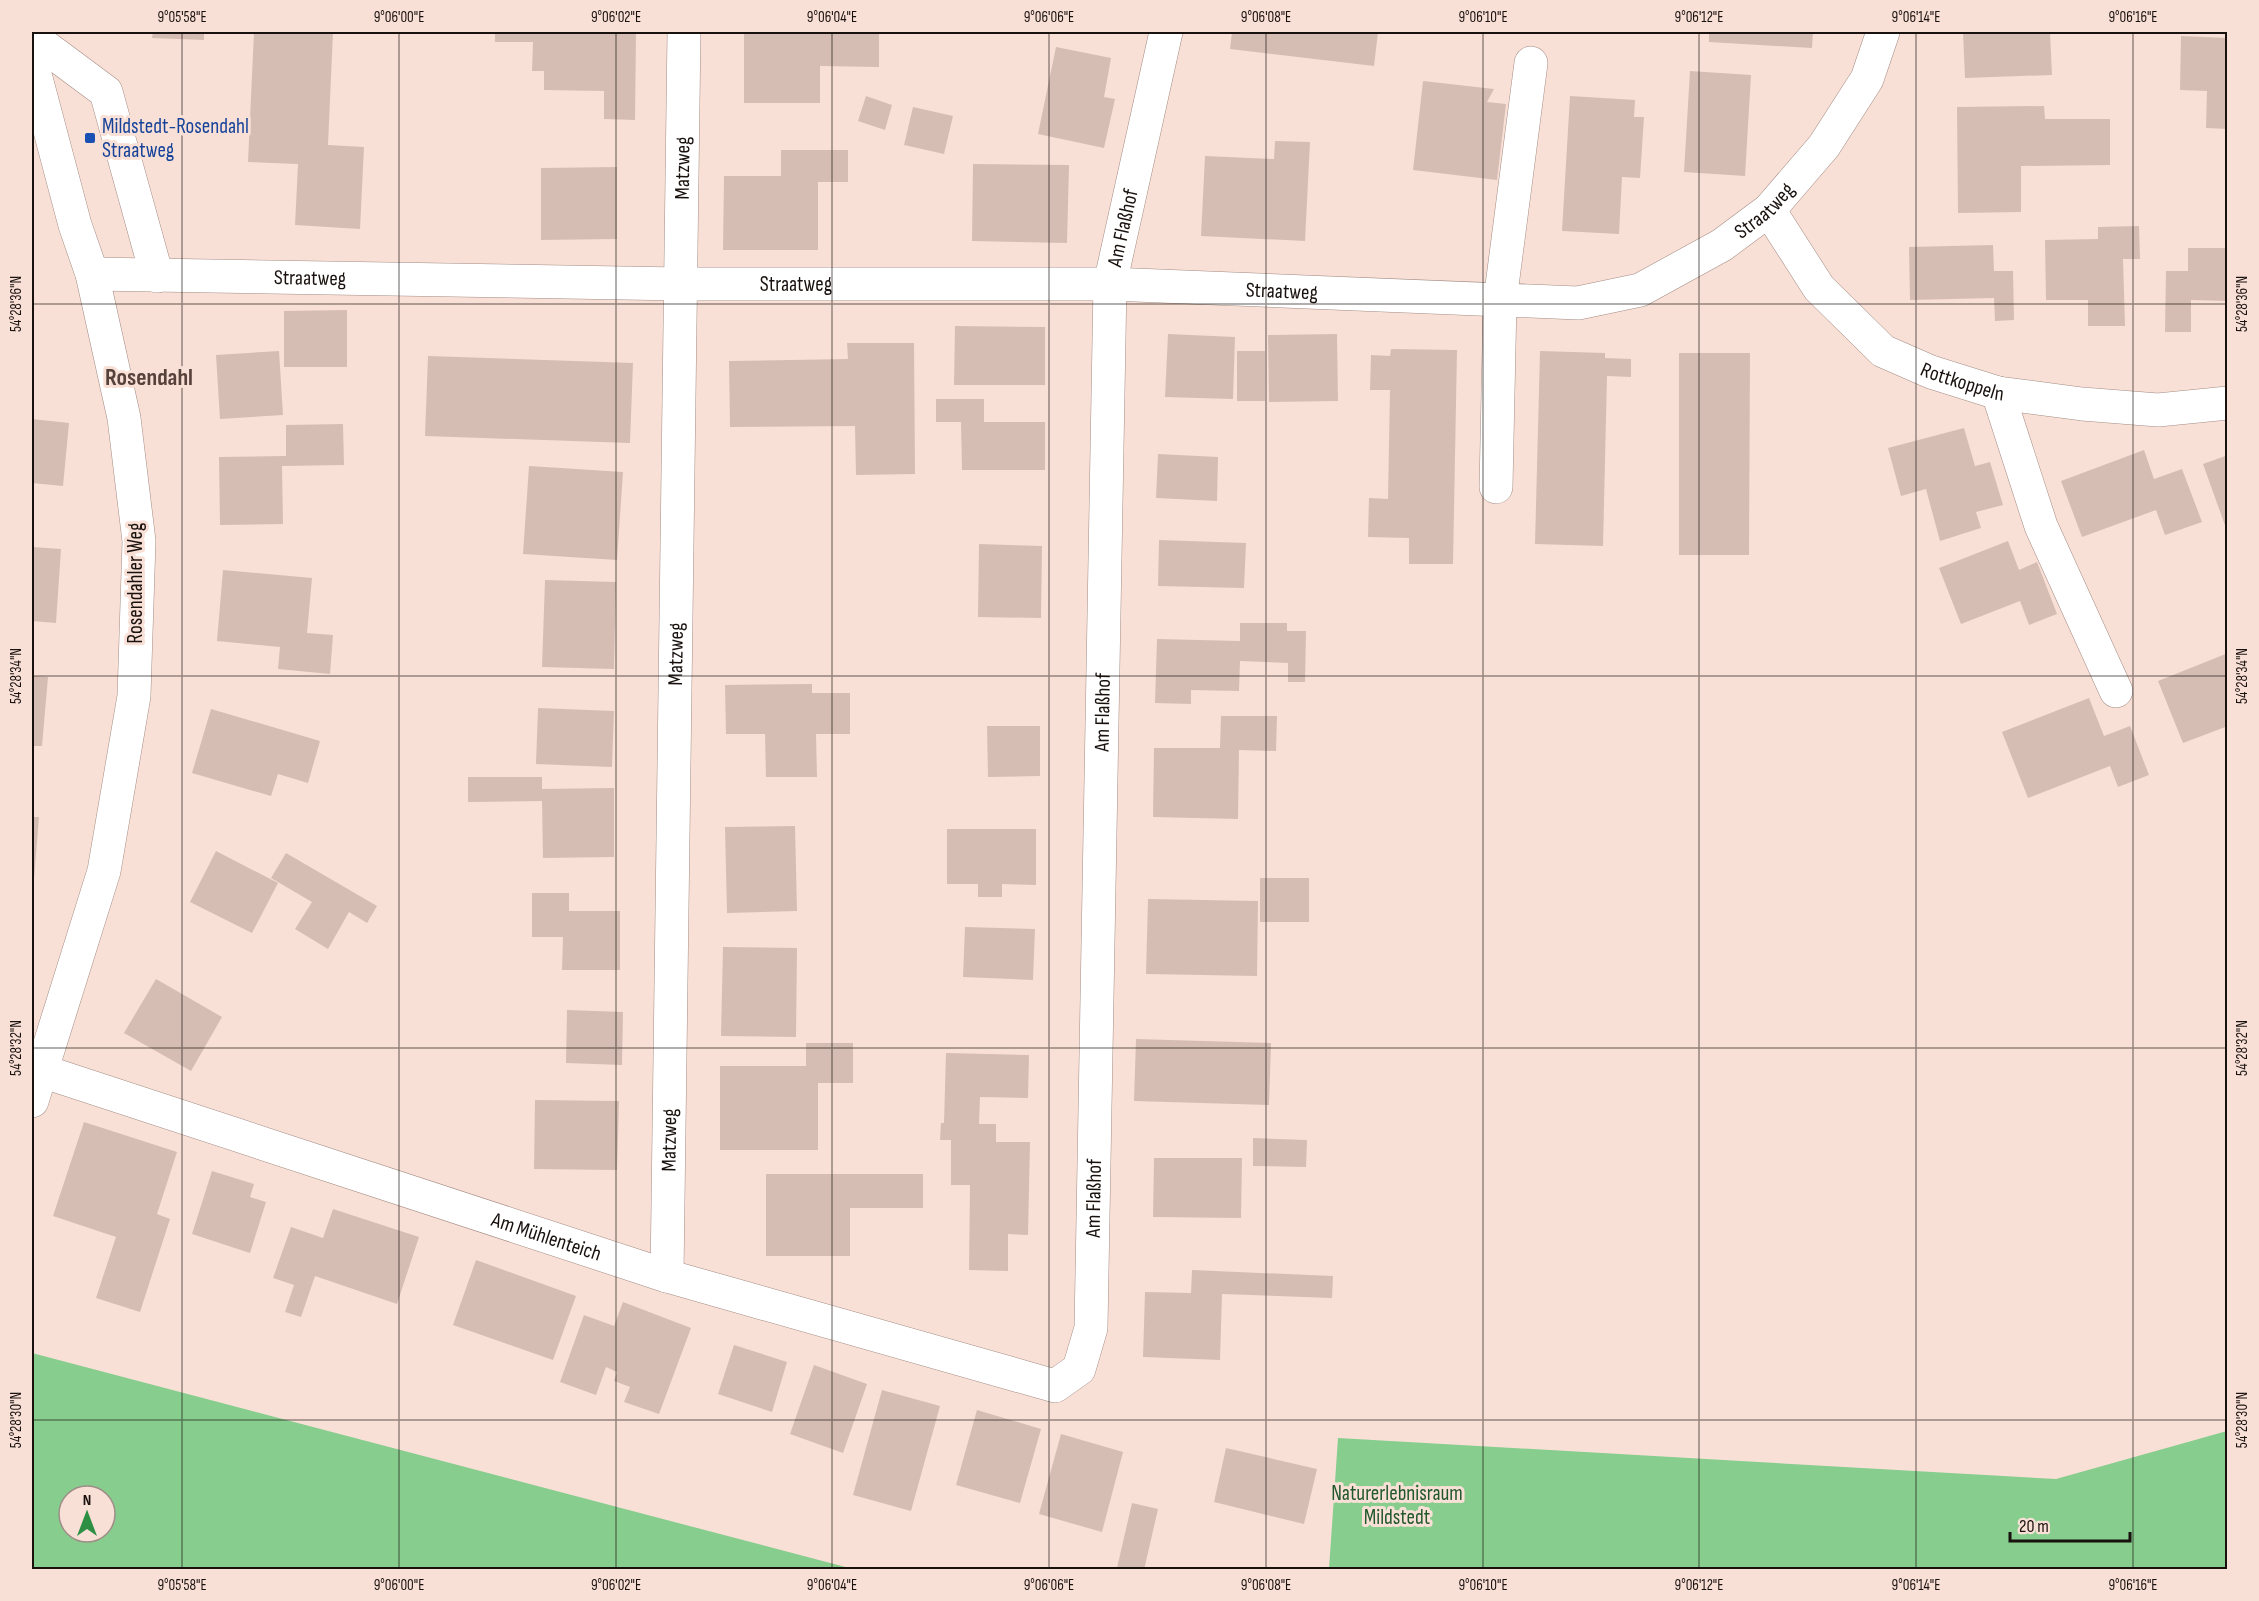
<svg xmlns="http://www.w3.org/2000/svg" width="2259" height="1601" viewBox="0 0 2259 1601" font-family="'Sofia Sans Condensed',sans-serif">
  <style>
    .green { fill: #86cd8e; fill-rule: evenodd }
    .building { fill: #d5bdb4 }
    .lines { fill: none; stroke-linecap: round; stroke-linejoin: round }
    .minor-casing { stroke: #a38c84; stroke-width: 34 }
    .minor { stroke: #fff; stroke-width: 33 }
    .ticks { fill: none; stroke: #19110e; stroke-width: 1.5; stroke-opacity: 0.45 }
    .transit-dot { fill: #1a4fb4; stroke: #f9e0d7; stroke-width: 2 }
    .labels { text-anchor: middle; stroke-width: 6; stroke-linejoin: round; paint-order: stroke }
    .transit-label { font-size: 21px; fill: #164399; stroke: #f9e0d7; text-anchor: start }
    .street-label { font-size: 21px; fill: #19110e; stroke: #f9e0d7 }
    .park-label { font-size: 21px; fill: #21582b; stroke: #f9e0d7 }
    .quarter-label { font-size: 24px; font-weight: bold; fill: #57423b; stroke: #f9e0d7 }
    .neatline { fill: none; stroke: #19110e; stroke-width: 2 }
    .ticks-label { font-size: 15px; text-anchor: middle; fill: #19110e }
  </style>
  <rect width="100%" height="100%" fill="#f9e0d7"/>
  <path class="green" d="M 32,1353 L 853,1569 L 32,1569 ZM 69,1496 L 105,1496 L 105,1532 L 69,1532 Z
    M 2227,1431 L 2227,1569 L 1329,1569 L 1338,1438 L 2056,1479 Z"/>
  <path class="building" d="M 153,32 L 204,32 L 204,40 L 152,38 Z
    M 254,32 L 333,32 L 328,145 L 364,147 L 360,229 L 295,225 L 298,164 L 248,162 Z
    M 495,32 L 636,32 L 635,120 L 604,119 L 604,91 L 544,90 L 544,71 L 532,71 L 533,42 L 495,42 Z
    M 744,32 L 879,32 L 879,67 L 820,66 L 820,103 L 744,103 Z
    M 1232,32 L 1378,32 L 1374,66 L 1230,49 Z
    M 1709,32 L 1813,32 L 1812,48 L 1709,42 Z
    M 1963,32 L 2050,32 L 2052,75 L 1965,78 Z
    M 2181,36 L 2228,38 L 2228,129 L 2206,128 L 2207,91 L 2180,90 Z
    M 1056,47 L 1111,58 L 1104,97 L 1115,99 L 1104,148 L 1038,134 Z
    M 1690,71 L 1751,75 L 1745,176 L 1684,172 Z
    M 1423,81 L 1494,89 L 1487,102 L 1506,104 L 1497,180 L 1413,170 Z
    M 866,96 L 892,105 L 885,130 L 858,121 Z
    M 1570,96 L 1635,100 L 1634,117 L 1644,117 L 1640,178 L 1622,177 L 1619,234 L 1562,231 Z
    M 2044,106 L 2045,119 L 2110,119 L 2110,165 L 2021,166 L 2021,212 L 1958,213 L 1957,107 Z
    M 913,107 L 953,116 L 944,154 L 904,145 Z
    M 1275,141 L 1310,142 L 1305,241 L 1201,236 L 1205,156 L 1274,159 Z
    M 781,150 L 848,150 L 848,182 L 818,182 L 818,250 L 723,250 L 724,176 L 781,176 Z
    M 973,164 L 1069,165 L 1067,243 L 972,241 Z
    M 617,167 L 617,239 L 541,240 L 541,168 Z
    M 2139,226 L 2140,259 L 2123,259 L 2125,326 L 2088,326 L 2088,300 L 2046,300 L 2045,240 L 2098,239 L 2098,227 Z
    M 1993,245 L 1994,271 L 2013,271 L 2014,320 L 1995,321 L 1994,298 L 1910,300 L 1909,247 Z
    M 2188,248 L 2228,248 L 2228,301 L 2191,300 L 2191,332 L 2165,332 L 2166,271 L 2188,271 Z
    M 347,310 L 347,367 L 284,367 L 284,311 Z
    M 955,326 L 1045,327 L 1045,385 L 954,385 Z
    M 1168,334 L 1235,337 L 1233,399 L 1165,397 Z
    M 1337,334 L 1338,401 L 1269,402 L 1268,335 Z
    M 847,343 L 914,343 L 915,474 L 856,475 L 855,426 L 730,427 L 729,361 L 848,359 Z
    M 1391,349 L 1457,350 L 1453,564 L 1409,564 L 1409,538 L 1368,537 L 1369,498 L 1388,499 L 1390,390 L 1370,390 L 1371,355 L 1390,356 Z
    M 279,351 L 283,415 L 220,419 L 216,355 Z
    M 1237,351 L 1265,351 L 1265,401 L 1237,401 Z
    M 1540,351 L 1605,353 L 1605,358 L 1631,359 L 1631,377 L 1607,376 L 1603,546 L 1535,544 Z
    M 1679,353 L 1750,353 L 1749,555 L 1679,555 Z
    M 428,356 L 633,363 L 630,443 L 425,436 Z
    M 936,399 L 984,399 L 984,422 L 1045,422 L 1045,470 L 962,470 L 961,422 L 936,422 Z
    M 32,419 L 69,423 L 63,486 L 32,483 Z
    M 343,424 L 344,465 L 282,466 L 283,524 L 220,525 L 219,457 L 286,456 L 286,425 Z
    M 1964,428 L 1975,466 L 1990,462 L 2003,505 L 1976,512 L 1981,528 L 1940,541 L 1926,489 L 1901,496 L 1888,448 Z
    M 2144,450 L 2154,479 L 2182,469 L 2202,522 L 2165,535 L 2156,510 L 2082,537 L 2061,481 Z
    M 1158,454 L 1218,457 L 1217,501 L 1156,498 Z
    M 2228,455 L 2228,531 L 2227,531 L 2203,464 Z
    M 529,466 L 623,472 L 617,560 L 523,554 Z
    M 1159,540 L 1246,543 L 1244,588 L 1158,586 Z
    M 2008,541 L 2019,570 L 2037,562 L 2057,614 L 2029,625 L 2020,601 L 1961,624 L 1939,568 Z
    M 979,544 L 1042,546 L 1041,618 L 978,617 Z
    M 32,547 L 61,549 L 56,623 L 32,621 Z
    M 223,570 L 312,578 L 307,633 L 333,635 L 330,674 L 278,669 L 280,647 L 217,641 Z
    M 545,580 L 616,582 L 614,669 L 542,667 Z
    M 1240,623 L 1287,623 L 1287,631 L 1306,631 L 1305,682 L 1288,682 L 1288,663 L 1240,661 L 1239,691 L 1191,690 L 1191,704 L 1155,703 L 1157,639 L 1240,641 Z
    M 2228,653 L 2228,726 L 2183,743 L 2158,681 Z
    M 32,676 L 48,677 L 42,746 L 32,746 Z
    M 812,684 L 812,693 L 850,693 L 850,734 L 816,734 L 817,777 L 766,777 L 765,734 L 726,734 L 725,685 Z
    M 2089,698 L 2104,736 L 2130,726 L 2149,775 L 2118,787 L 2110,766 L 2028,798 L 2002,732 Z
    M 538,708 L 614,711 L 612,767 L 536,764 Z
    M 211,709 L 320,741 L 308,783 L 278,774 L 271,796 L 192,773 Z
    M 1221,716 L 1277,716 L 1276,751 L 1239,750 L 1238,819 L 1153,817 L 1154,748 L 1220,748 Z
    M 987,726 L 1040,726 L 1040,776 L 988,777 Z
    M 468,777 L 542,777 L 542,789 L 614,788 L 614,857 L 543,858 L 542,801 L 468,802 Z
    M 32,817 L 39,817 L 33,892 L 32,892 Z
    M 795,826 L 797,911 L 727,913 L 725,827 Z
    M 947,829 L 1036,829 L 1036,885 L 1002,884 L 1002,897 L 978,897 L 978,884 L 947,884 Z
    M 216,851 L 278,883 L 252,933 L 190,902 Z
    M 286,853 L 377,906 L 367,923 L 349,912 L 328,949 L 295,929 L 312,902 L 271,878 Z
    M 1260,878 L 1309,878 L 1309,922 L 1260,922 Z
    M 532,893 L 569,893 L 569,911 L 620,911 L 620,970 L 562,970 L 563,937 L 532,937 Z
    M 1148,899 L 1258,901 L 1257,976 L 1146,974 Z
    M 965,927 L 1035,929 L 1033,980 L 963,977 Z
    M 723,947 L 797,948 L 796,1037 L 721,1036 Z
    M 156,979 L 222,1017 L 191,1071 L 124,1033 Z
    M 567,1010 L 623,1012 L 622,1065 L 566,1063 Z
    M 1136,1039 L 1271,1043 L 1269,1105 L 1134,1101 Z
    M 806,1043 L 853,1043 L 853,1083 L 818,1083 L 818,1150 L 720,1150 L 720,1066 L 806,1066 Z
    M 946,1053 L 1029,1055 L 1028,1098 L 980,1097 L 979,1124 L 996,1124 L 996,1142 L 1030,1142 L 1028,1235 L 1008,1234 L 1008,1271 L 969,1270 L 970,1185 L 951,1185 L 951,1140 L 940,1140 L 941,1123 L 944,1123 Z
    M 535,1100 L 619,1101 L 617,1170 L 534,1169 Z
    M 84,1122 L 177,1152 L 157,1214 L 170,1219 L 140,1312 L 96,1298 L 116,1237 L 53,1216 Z
    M 1253,1138 L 1307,1140 L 1306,1167 L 1253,1166 Z
    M 1154,1158 L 1242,1158 L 1241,1218 L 1153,1217 Z
    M 212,1171 L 254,1184 L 250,1197 L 266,1202 L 250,1253 L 192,1234 Z
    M 766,1174 L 923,1174 L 923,1208 L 850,1208 L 850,1256 L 766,1256 Z
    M 333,1209 L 419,1237 L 397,1304 L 315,1276 L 301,1317 L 285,1312 L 294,1285 L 273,1278 L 291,1227 L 323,1238 Z
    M 476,1260 L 576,1296 L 553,1360 L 453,1325 Z
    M 1192,1270 L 1333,1276 L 1332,1298 L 1222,1294 L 1220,1360 L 1143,1357 L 1145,1292 L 1191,1293 Z
    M 623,1302 L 691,1328 L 659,1414 L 624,1402 L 630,1387 L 614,1381 L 617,1372 L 606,1367 L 596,1395 L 560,1382 L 584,1315 L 614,1326 Z
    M 734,1345 L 787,1362 L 772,1412 L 718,1394 Z
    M 814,1365 L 867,1384 L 843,1453 L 790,1434 Z
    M 882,1390 L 940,1406 L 911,1511 L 853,1495 Z
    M 977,1410 L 1041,1429 L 1020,1503 L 956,1485 Z
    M 1061,1434 L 1123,1452 L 1102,1532 L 1039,1514 Z
    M 1226,1448 L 1317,1469 L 1304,1524 L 1214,1502 Z
    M 1132,1503 L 1158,1509 L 1144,1570 L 1117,1568 Z"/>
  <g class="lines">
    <defs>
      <g id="minor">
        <path d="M 32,37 L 106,92 L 157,276"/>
        <path d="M 32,63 L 75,225 L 92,274 L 124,418 L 139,541 L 134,696 L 104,871 L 32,1101"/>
        <path id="s1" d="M 1769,210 L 1819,288 L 1883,351 L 1931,372 L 1998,393 L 2082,404 L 2158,410 L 2228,403"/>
        <path id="s2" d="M 92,274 L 681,284 L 1110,284 L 1578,303 L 1640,290 L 1722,245 L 1769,210 L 1824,146 L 1867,79 L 1883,32"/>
        <path d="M 1998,393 L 2041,526 L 2116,691"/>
        <path d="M 1496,487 L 1500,301 L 1531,63"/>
        <path id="s3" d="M 42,1071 L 667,1276 L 1055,1386 L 1079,1369 L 1091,1328 L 1110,284 L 1166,32"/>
        <path id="s4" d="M 667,1276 L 684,32"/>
      </g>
    </defs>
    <use href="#minor" class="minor-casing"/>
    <use href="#minor" class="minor"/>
  </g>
  <path class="ticks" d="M 182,32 L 182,1570M 399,32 L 399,1570M 616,32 L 616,1570M 832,32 L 832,1570M 1049,32 L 1049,1570M 1266,32 L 1266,1570M 1483,32 L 1483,1570M 1699,32 L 1699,1570M 1916,32 L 1916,1570M 2133,32 L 2133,1570M 32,304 L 2228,304M 32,676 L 2228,676M 32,1048 L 2228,1048M 32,1420 L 2228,1420"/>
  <rect class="transit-dot" x="84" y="132" width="12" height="12" rx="3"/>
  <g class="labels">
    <g class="transit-label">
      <text x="102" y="133">Mildstedt-Rosendahl<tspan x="102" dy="24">Straatweg</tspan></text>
    </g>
    <g class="street-label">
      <text dy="7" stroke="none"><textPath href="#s4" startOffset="1108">Matzweg</textPath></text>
      <text dy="7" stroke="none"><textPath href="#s2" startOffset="1698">Straatweg</textPath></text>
      <text dy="7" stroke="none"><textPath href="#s3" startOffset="2235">Am Flaßhof</textPath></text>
      <text dy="7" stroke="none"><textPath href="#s2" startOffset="218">Straatweg</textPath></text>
      <text dy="7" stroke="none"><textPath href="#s2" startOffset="704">Straatweg</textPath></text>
      <text dy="7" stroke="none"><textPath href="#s2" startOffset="1190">Straatweg</textPath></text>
      <text dy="7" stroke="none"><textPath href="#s1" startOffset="268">Rottkoppeln</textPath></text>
      <text transform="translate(135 583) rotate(-90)" y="7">Rosendahler Weg</text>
      <text dy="7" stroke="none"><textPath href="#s4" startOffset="622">Matzweg</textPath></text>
      <text dy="7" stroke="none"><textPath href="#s3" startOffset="1749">Am Flaßhof</textPath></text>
      <text dy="7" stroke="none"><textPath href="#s4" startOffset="136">Matzweg</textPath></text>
      <text dy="7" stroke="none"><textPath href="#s3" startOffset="1263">Am Flaßhof</textPath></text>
      <text dy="7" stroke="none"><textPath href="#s3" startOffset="531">Am Mühlenteich</textPath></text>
    </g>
    <g class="park-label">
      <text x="1397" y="1500">Naturerlebnisraum<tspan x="1397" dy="24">Mildstedt</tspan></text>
    </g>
    <g class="quarter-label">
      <text x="149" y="385">Rosendahl</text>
    </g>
  </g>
  <rect width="2259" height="1601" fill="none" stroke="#f9e0d7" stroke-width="66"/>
  <g transform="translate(87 1514)"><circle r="28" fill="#f9e0d7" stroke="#9f8d87" stroke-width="1.5"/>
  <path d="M0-4.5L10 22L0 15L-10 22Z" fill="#2c8f44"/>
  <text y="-9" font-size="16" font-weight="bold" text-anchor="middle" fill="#19110e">N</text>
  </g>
  <path d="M2010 1532v9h120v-9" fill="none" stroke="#19110e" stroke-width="3"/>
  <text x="2019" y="1532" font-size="18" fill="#19110e" stroke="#f9e0d7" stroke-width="4.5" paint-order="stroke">20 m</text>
  <rect x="33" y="33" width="2193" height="1535" class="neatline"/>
  <g class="ticks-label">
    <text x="182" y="22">9°05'58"E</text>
    <text x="399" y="22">9°06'00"E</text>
    <text x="616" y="22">9°06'02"E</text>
    <text x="832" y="22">9°06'04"E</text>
    <text x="1049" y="22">9°06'06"E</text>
    <text x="1266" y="22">9°06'08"E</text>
    <text x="1483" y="22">9°06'10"E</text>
    <text x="1699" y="22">9°06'12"E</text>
    <text x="1916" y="22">9°06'14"E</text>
    <text x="2133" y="22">9°06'16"E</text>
    <text transform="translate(16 304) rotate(-90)" y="5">54°28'36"N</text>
    <text transform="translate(2242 304) rotate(-90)" y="5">54°28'36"N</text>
    <text transform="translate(16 676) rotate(-90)" y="5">54°28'34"N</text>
    <text transform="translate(2242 676) rotate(-90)" y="5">54°28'34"N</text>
    <text transform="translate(16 1048) rotate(-90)" y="5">54°28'32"N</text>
    <text transform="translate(2242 1048) rotate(-90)" y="5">54°28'32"N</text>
    <text transform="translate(16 1420) rotate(-90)" y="5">54°28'30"N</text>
    <text transform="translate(2242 1420) rotate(-90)" y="5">54°28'30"N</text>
    <text x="182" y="1590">9°05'58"E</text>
    <text x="399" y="1590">9°06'00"E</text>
    <text x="616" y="1590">9°06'02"E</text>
    <text x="832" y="1590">9°06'04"E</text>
    <text x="1049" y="1590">9°06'06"E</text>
    <text x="1266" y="1590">9°06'08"E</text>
    <text x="1483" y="1590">9°06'10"E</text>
    <text x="1699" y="1590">9°06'12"E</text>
    <text x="1916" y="1590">9°06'14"E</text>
    <text x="2133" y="1590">9°06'16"E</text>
  </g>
</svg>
